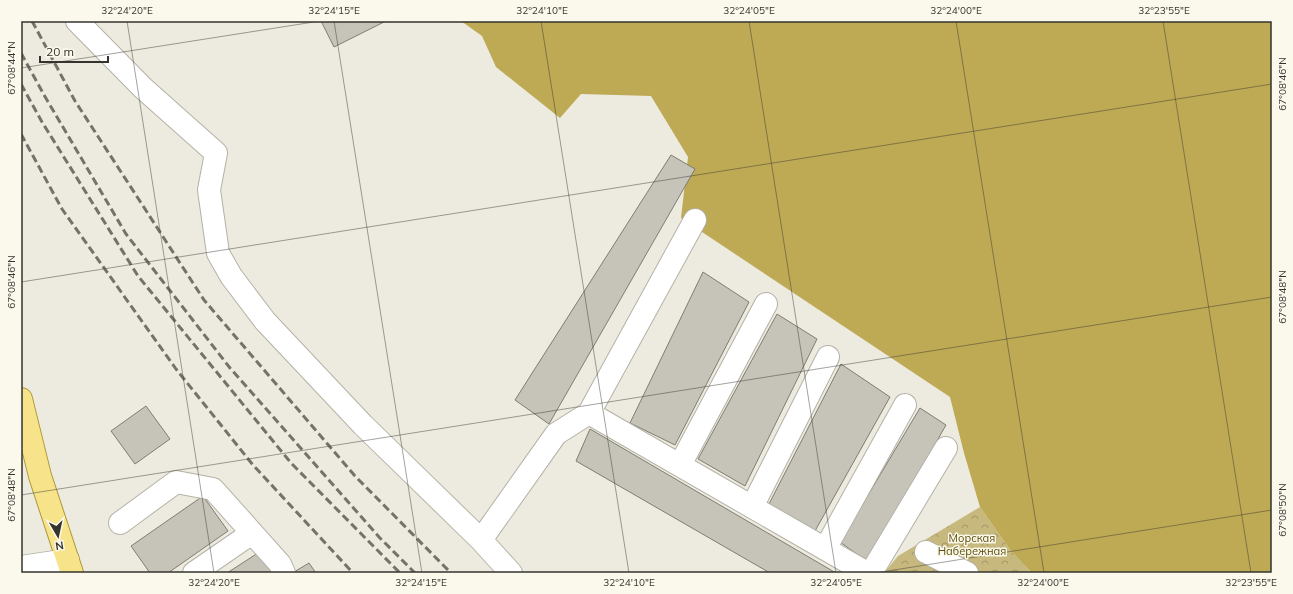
<svg xmlns="http://www.w3.org/2000/svg" width="1293" height="594" viewBox="0 0 1293 594" font-family="Mulish,sans-serif">
  <style>
    .forest { fill: url(#forest-crowns) }
    .water { fill: #beaa54 }
    .building { fill: #c6c4b8; stroke: #7f7c72 }
    .lines { fill: none; stroke-linecap: round; stroke-linejoin: round }
    .minor-casing { stroke: #b4b2a6; stroke-width: 24 }
    .major-casing { stroke: #ae9937; stroke-width: 24 }
    .minor { stroke: #fff; stroke-width: 22 }
    .major { stroke: #f6e38a; stroke-width: 22 }
    .rail { stroke: #74736b; stroke-width: 3; stroke-dasharray: 8 4; stroke-linecap: butt }
    .ticks { fill: none; stroke: #34332e; stroke-width: 1; stroke-opacity: 0.45 }
    .labels { text-anchor: middle; stroke-width: 3; stroke-linejoin: round; paint-order: stroke }
    .park-label { font-size: 11px; fill: #5c4e09; stroke: #fbf8ec }
    .neatline { fill: none; stroke: #34332e; stroke-width: 1.5 }
    .ticks-label { font-size: 10px; text-anchor: middle; fill: #34332e }
  </style>
  <defs>
    <pattern id="forest-crowns" width="20" height="18" patternUnits="userSpaceOnUse"><rect width="20" height="18" fill="#c7b97d"/><path d="M2 6a3 3 0 1 1 6 0M12 15a3 3 0 1 1 6 0" fill="none" stroke="#a29767"/></pattern>
  </defs>
  <rect width="100%" height="100%" fill="#edebdf"/>
  <path class="forest" d="M 980,507 L 1011,551 L 1032,573 L 884,573 L 898,556 Z"/>
  <path class="water" d="M 461,21 L 1272,21 L 1272,573 L 1032,573 L 1011,551 L 980,507 L 964,453 L 950,397 L 681,218 L 688,157 L 651,96 L 581,94 L 560,118 L 496,67 L 482,36 Z"/>
  <path class="building" d="M 321,21 L 386,21 L 334,47 Z
    M 671,155 L 695,169 L 549,424 L 515,400 Z
    M 703,272 L 749,302 L 675,445 L 630,423 Z
    M 777,314 L 817,339 L 745,486 L 698,459 Z
    M 841,364 L 890,397 L 815,531 L 769,504 Z
    M 146,406 L 170,439 L 135,464 L 111,431 Z
    M 920,408 L 946,425 L 868,562 L 840,542 Z
    M 590,429 L 836,573 L 770,573 L 576,461 Z
    M 203,496 L 228,531 L 168,573 L 150,573 L 131,546 Z
    M 261,551 L 276,573 L 227,573 Z
    M 309,563 L 316,573 L 295,573 L 294,572 Z"/>
  <g class="lines">
    <defs>
      <path id="minor" d="M 77,21 L 143,88 L 216,153 L 209,190 L 218,253 L 231,276 L 265,321 L 363,425 L 481,540 L 511,573
        M 589,413 L 695,220
        M 680,465 L 766,304
        M 752,507 L 828,357
        M 120,523 L 176,482 L 213,489 L 280,564 L 284,573
        M 481,540 L 556,434 L 589,413 L 867,573
        M 825,549 L 905,405
        M 926,552 L 967,573
        M 21,567 L 68,560
        M 194,573 L 252,533
        M 871,573 L 946,448"/>
      <path id="major" d="M 21,399 L 40,476 L 72,573"/>
    </defs>
    <use href="#minor" class="minor-casing"/>
    <use href="#major" class="major-casing"/>
    <use href="#minor" class="minor"/>
    <use href="#major" class="major"/>
    <path class="rail" d="M 32,21 L 75,101 L 204,300 L 355,476 L 451,573
      M 21,53 L 44,95 L 126,234 L 230,368 L 379,537 L 415,573
      M 21,84 L 42,122 L 138,276 L 291,463 L 400,573
      M 21,134 L 62,209 L 176,369 L 253,465 L 353,573"/>
  </g>
  <path class="ticks" d="M 127,21 L 214,573M 334,21 L 422,573M 541,21 L 629,573M 749,21 L 836,573M 956,21 L 1044,573M 1163,21 L 1251,573M 21,68 L 320,21M 21,282 L 1272,84M 21,495 L 1272,297M 875,573 L 1272,510"/>
  <g class="labels">
    <g class="park-label">
      <text x="972" y="542">Морская<tspan x="972" dy="13">Набережная</tspan></text>
    </g>
  </g>
  <rect width="1293" height="594" fill="none" stroke="#fbf8ec" stroke-width="44"/>
  <g transform="translate(58 536) rotate(171)" stroke="#fbf8ec" stroke-width="3" paint-order="stroke">
  <path d="M0-3L7 15L0 10L-7 15Z" fill="#34332e"/>
  <text y="-6" font-size="11" font-weight="bold" text-anchor="middle" fill="#34332e">N</text>
  </g>
  <path d="M40 56v6h68v-6" fill="none" stroke="#34332e" stroke-width="2"/>
  <text x="46" y="56" font-size="12" fill="#34332e" stroke="#fbf8ec" stroke-width="3" paint-order="stroke">20 m</text>
  <rect x="22" y="22" width="1249" height="550" class="neatline"/>
  <g class="ticks-label">
    <text x="127" y="14">32°24'20"E</text>
    <text x="334" y="14">32°24'15"E</text>
    <text x="542" y="14">32°24'10"E</text>
    <text x="749" y="14">32°24'05"E</text>
    <text x="956" y="14">32°24'00"E</text>
    <text x="1164" y="14">32°23'55"E</text>
    <text transform="translate(11 68) rotate(-90)" y="4">67°08'44"N</text>
    <text transform="translate(1282 84) rotate(-90)" y="4">67°08'46"N</text>
    <text transform="translate(11 282) rotate(-90)" y="4">67°08'46"N</text>
    <text transform="translate(1282 297) rotate(-90)" y="4">67°08'48"N</text>
    <text transform="translate(11 495) rotate(-90)" y="4">67°08'48"N</text>
    <text transform="translate(1282 510) rotate(-90)" y="4">67°08'50"N</text>
    <text x="214" y="586">32°24'20"E</text>
    <text x="421" y="586">32°24'15"E</text>
    <text x="629" y="586">32°24'10"E</text>
    <text x="836" y="586">32°24'05"E</text>
    <text x="1043" y="586">32°24'00"E</text>
    <text x="1251" y="586">32°23'55"E</text>
  </g>
</svg>
